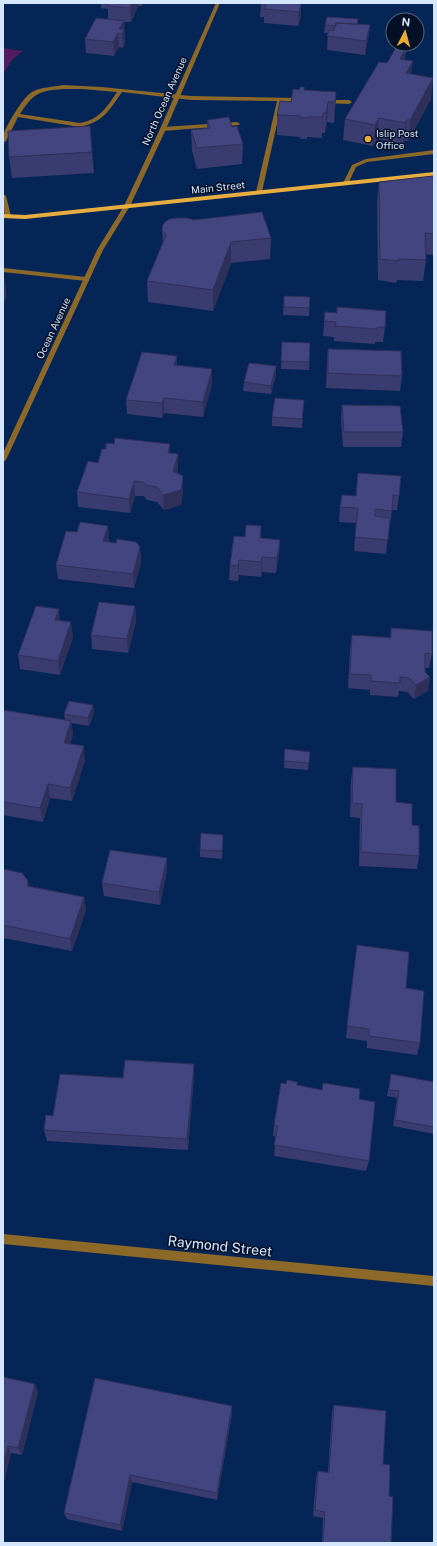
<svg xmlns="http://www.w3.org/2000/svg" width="437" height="1546" viewBox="0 0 437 1546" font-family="'Public Sans',sans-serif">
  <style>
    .green { fill: #531b60 }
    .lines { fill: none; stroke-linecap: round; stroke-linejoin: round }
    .lane { fill: #8c6929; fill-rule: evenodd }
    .street { fill: #8c6929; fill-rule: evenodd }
    .primary { fill: #e7ad3f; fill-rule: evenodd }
    .wall { fill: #3a3b6e }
    .shaded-wall { fill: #2f305a }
    .building { fill: #434580; stroke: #2f305a }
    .poi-dot { fill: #e8ab37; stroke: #041026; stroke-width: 1.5 }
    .labels { text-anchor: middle; stroke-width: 3; stroke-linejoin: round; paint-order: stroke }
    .far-street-label { font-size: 10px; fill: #d5e6ff; stroke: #041026 }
    .far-poi-label { font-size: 10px; fill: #d5e6ff; stroke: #041026; text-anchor: start }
    .near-street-label { font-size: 14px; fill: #d5e6ff; stroke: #041026 }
  </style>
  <rect width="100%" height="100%" fill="#052557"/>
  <path class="green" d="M 3,48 L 23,51 L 12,60 L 3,74 Z"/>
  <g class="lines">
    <path class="lane" d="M 63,85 L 102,87 L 191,96 L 302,98 L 305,100 L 302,102 L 282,101 L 262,192 L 259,194 L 256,192 L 277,101 L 191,100 L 122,92 C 109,111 103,122 80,127 L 18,117 L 6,141 L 3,143 C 3,139 3,136 4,133 C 8,123 23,97 32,92 C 41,87 53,87 63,85 ZM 63,89 L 82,89 L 117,92 C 107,107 99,120 80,123 L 20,114 C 34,93 38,91 63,89 Z
      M 323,100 L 349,100 L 352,102 L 349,104 L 325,103 L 322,101 Z
      M 237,122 L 240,124 L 239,125 L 163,131 L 160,129 L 163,127 Z
      M 434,150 L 434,154 L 367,162 L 356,167 L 348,184 L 343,183 L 352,165 L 366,159 Z
      M 3,194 L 6,196 L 11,216 L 10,217 L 5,216 L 3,207 Z
      M 3,268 L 86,277 L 89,279 L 86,281 L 3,272 Z"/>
    <path class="street" d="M 216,3 L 220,3 L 166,129 L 130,206 L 103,250 L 6,460 L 3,462 L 3,453 L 97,250 L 124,206 L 160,129 Z
      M 3,1234 L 434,1276 L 434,1286 L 3,1244 Z"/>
    <path class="primary" d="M 434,172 L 434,176 L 25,219 L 3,218 L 3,214 L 25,215 Z"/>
  </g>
  <path class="wall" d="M 101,3 L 143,3 L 142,6 L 138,6 L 131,22 L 124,22 L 125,44 L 123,48 L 119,47 L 114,56 L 86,53 L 85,39 L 108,19 L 108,9 L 101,8 Z
    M 261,3 L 301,3 L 301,16 L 298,26 L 264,23 L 264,17 L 260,17 Z
    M 358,19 L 358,24 L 370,25 L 368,39 L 365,55 L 327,50 L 328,33 L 324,33 L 325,25 Z
    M 406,48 L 405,59 L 411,74 L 431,99 L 408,141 L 405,140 L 403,144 L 377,139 L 373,146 L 343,140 L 345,119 L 387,63 Z
    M 305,91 L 336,92 L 334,123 L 327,122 L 325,133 L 322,133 L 322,138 L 307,137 L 307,139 L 300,139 L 300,137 L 277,135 L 277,115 L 291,102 Z
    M 207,120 L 232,127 L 243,144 L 242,164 L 197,169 L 192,151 L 191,130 L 207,128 Z
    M 92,152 L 94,173 L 12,178 L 9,157 Z
    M 379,182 L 434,234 L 433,255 L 426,254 L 426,260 L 423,281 L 397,280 L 396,283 L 378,280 L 377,203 Z
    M 194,220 L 271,238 L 270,259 L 231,263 L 213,311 L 148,302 L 147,281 L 163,242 L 162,230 Z
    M 284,296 L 310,297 L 309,316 L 283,315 Z
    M 325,312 L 385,327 L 383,342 L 375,342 L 375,344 L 334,341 L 334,337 L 323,336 Z
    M 282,342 L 310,343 L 309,370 L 281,369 Z
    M 328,349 L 402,376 L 400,391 L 326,388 L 327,363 Z
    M 177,365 L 212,369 L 212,384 L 203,417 L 164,413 L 162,418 L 127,414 L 126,400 Z
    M 276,366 L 276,375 L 271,394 L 243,391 L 244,382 Z
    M 304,400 L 302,428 L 272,426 L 272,417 Z
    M 342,405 L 403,432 L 401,447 L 343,447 L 341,420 Z
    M 114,444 L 170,444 L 170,453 L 178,454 L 178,468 L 177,473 L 183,491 L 181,505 L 164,510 L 157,502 L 147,500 L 144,496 L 135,496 L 130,513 L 78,507 L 77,492 L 98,463 L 106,449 Z
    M 358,473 L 399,496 L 397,510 L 392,510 L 390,525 L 389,525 L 386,554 L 354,551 L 356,523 L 339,522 L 340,507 L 356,496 Z
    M 261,526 L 261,538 L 280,540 L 279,554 L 276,573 L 262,572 L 261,577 L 239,575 L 238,581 L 229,580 L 230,565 L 245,537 Z
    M 109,540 L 108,542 L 140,547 L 141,562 L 134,588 L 58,579 L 56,565 Z
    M 135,606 L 136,621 L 128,653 L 92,649 L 91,635 Z
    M 391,628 L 432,654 L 429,668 L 425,668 L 428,691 L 414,699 L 407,692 L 399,691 L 398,697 L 370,695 L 370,690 L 348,688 L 350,649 L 352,635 L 390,637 Z
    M 73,637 L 60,675 L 20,669 L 18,655 Z
    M 93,705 L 94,713 L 89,726 L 71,723 L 73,735 L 70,744 L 85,760 L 72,801 L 50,798 L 43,822 L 3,815 L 3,710 L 65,720 L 64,714 Z
    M 285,749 L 310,752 L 308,770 L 284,768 Z
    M 353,767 L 396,802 L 412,825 L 419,856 L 417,869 L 359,866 L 360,818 L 350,817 L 351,780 Z
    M 223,835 L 222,859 L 200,857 L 200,850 Z
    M 3,869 L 29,886 L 84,897 L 86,910 L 72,951 L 3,938 L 3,939 Z
    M 167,871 L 160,905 L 104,896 L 102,883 Z
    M 357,945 L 406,988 L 420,1043 L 417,1055 L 367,1048 L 367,1041 L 346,1038 Z
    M 194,1064 L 194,1075 L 188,1150 L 47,1141 L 44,1130 L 53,1116 L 123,1078 Z
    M 391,1074 L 434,1082 L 434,1134 L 393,1126 L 397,1098 L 387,1096 Z
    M 297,1085 L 359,1099 L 369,1161 L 366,1171 L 274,1156 L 276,1137 L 273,1136 L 274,1125 Z
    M 3,1377 L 38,1392 L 22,1455 L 11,1453 L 3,1486 Z
    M 334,1405 L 383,1464 L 389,1496 L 391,1543 L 322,1543 L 323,1518 L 313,1516 L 316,1478 L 318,1471 L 328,1472 L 332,1412 Z
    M 232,1406 L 232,1414 L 217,1500 L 132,1482 L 122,1531 L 67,1519 L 64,1513 Z"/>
  <path class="shaded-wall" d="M 132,3 L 138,3 L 138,6 L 131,22 L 130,8 Z
    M 301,3 L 301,16 L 298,26 L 299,12 Z
    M 124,21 L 125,44 L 123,48 L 122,34 L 119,29 Z
    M 370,25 L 368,39 L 365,55 L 366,41 Z
    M 118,33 L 119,47 L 114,56 L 113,42 Z
    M 406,48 L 404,68 L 400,59 Z
    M 413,61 L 410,81 L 406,73 Z
    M 433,78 L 431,99 L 408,141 L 410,120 Z
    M 336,92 L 335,113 L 334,123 L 335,102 Z
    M 328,102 L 327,122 L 325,133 L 326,113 Z
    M 323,113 L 322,133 L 322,138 L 323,117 Z
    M 379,118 L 377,139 L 373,146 L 375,125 Z
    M 407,120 L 405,140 L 403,144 L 405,123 Z
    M 231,242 L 231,263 L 213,311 L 213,290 Z
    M 4,275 L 7,296 L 3,304 L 3,277 Z
    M 177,356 L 177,371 L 174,365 Z
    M 276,366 L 276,375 L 271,394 L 271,386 Z
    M 212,369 L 212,384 L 203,417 L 203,402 Z
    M 164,398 L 164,413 L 162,418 L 162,403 Z
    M 170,444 L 170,459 L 168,453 Z
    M 178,454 L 178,468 L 173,487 L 173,472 Z
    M 183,476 L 183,491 L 181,505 L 164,510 L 163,495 Z
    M 134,481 L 135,496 L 130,513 L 129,499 Z
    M 108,526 L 109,540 L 104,556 L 103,541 Z
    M 261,526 L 261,541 L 260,538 Z
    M 280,540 L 279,554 L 276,573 L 277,558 Z
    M 140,547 L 141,562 L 134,588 L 133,574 Z
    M 262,557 L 262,572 L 261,577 L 261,562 Z
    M 239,560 L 239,575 L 238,581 L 238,566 Z
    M 135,606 L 136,621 L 128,653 L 127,639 Z
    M 59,609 L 60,623 L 55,620 Z
    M 71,622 L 73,637 L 60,675 L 58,661 Z
    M 430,677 L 428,691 L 414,699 L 416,685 Z
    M 93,705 L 94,713 L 89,726 L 88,718 Z
    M 71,721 L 73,735 L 66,757 L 64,743 Z
    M 84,746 L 85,760 L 72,801 L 70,788 Z
    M 48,784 L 50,798 L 43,822 L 40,808 Z
    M 167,858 L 167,871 L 160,905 L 159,892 Z
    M 28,881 L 31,894 L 27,886 Z
    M 84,897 L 86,910 L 72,951 L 70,939 Z
    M 194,1064 L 194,1075 L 188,1150 L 187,1139 Z
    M 35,1384 L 38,1392 L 22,1455 L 18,1448 Z
    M 232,1406 L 232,1414 L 217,1500 L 217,1493 Z
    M 8,1446 L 11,1453 L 3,1486 L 3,1465 Z
    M 130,1475 L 132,1482 L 122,1531 L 120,1525 Z"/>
  <path class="building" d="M 109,3 L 132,3 L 130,8 L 107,6 Z
    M 264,3 L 301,3 L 299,12 L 264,9 L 266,3 Z
    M 327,17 L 358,19 L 357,24 L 336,23 L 336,26 L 325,25 Z
    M 96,18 L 124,21 L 119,29 L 124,29 L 122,34 L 118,33 L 113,42 L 85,39 Z
    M 336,23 L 370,25 L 366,41 L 327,36 L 329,30 L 334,31 Z
    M 397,46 L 406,48 L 400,59 L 413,61 L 406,73 L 433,78 L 410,120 L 407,120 L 405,123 L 379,118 L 375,125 L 345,119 L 379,62 L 387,63 Z
    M 300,87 L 305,87 L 304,90 L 336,92 L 335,102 L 328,102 L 326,113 L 323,113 L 323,117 L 308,117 L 308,118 L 301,118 L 301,116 L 277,115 L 280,101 L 291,102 L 293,89 L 299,90 Z
    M 229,117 L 232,127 L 237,126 L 243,144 L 197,148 L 191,130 L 210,128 L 207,120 Z
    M 90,126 L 92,152 L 9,157 L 8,131 Z
    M 433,176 L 434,193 L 434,234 L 425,233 L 426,260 L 399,259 L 399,261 L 380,259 L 379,182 Z
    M 262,212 L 271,238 L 231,242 L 213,290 L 147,281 L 166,235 L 162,230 L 163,224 L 169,219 L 177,218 L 187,218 L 194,220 Z
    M 284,296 L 310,297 L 309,308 L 284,307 Z
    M 337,307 L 386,311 L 385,327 L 377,327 L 377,329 L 335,326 L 336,322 L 324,321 L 325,312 L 337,313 Z
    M 282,342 L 310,343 L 309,362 L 281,361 Z
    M 328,349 L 401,351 L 402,376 L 328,373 Z
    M 142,352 L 177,356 L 174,365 L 212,369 L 203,402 L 164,398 L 162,403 L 126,400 Z
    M 249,363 L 276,366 L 271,386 L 244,382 Z
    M 275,398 L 304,400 L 302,419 L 272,417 Z
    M 342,405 L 400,406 L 403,432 L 344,432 Z
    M 115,438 L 170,444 L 168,453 L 178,454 L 173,472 L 177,473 L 183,476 L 181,490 L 163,495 L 157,487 L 146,485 L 143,482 L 134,481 L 129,499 L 77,492 L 88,461 L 98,463 L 102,449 L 106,449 L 106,443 L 114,444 Z
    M 358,473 L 401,476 L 399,496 L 393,495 L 392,511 L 375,509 L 375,516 L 390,518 L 388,540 L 355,537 L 358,508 L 340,507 L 342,495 L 356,496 Z
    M 80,522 L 108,526 L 103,541 L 116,543 L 117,539 L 136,542 L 140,547 L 133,574 L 56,565 L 66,531 L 77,532 Z
    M 246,525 L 261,526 L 260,538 L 280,540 L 277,558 L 262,557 L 261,562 L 239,560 L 238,566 L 230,565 L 234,536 L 245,537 Z
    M 99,602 L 135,606 L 127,639 L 91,635 Z
    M 36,606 L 59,609 L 55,620 L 71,622 L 58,661 L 18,655 Z
    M 391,628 L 432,631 L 432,654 L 425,653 L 425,672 L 430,677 L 416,685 L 409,678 L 400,677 L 400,683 L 371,681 L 371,675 L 350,674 L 352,635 L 391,638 Z
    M 69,701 L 93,705 L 88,718 L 64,714 Z
    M 3,710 L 71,721 L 64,743 L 84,746 L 70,788 L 48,784 L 40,808 L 3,802 Z
    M 285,749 L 310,752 L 309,763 L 284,761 Z
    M 353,767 L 396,769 L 396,802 L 412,804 L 412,825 L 419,826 L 419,856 L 361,852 L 362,804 L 352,803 Z
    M 201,833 L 223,835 L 222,851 L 200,850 Z
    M 110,850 L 167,858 L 159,892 L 102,883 Z
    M 3,869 L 22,873 L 28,881 L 27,886 L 84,897 L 70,939 L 3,925 Z
    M 357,945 L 409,952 L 406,988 L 424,991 L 420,1043 L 369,1036 L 369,1029 L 347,1026 Z
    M 125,1060 L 194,1064 L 187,1139 L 44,1130 L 46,1115 L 53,1116 L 60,1074 L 123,1078 Z
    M 391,1074 L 434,1082 L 434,1127 L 395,1120 L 399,1091 L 389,1090 Z
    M 287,1080 L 297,1082 L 297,1085 L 322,1090 L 323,1083 L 360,1089 L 359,1099 L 375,1102 L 369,1161 L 274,1145 L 278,1126 L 274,1125 L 281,1083 L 286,1084 Z
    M 3,1377 L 35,1384 L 18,1448 L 8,1446 L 3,1465 Z
    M 95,1378 L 232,1406 L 217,1493 L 130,1475 L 120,1525 L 64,1513 Z
    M 334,1405 L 386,1411 L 383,1464 L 390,1465 L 389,1496 L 393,1497 L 391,1543 L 323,1543 L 325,1512 L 315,1510 L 318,1471 L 329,1473 Z"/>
  <circle class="poi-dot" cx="368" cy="139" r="4"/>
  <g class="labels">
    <g class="far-street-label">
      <text transform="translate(164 101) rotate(-66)" y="4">North Ocean Avenue</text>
      <text transform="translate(218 187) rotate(-6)" y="4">Main Street</text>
      <text transform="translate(53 328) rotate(-65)" y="4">Ocean Avenue</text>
    </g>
    <g class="far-poi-label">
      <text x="376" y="137">Islip Post<tspan x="376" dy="12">Office</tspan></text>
    </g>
    <g class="near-street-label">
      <text transform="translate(220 1246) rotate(6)" y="5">Raymond Street</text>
    </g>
  </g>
  <rect width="437" height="1546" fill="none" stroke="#d5e6ff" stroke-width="8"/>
  <g transform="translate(405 32) rotate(6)"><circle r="19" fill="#041026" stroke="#58667d"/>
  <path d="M0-3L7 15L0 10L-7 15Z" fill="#e8ab37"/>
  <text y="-6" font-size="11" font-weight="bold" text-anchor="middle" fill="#d5e6ff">N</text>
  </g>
</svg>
